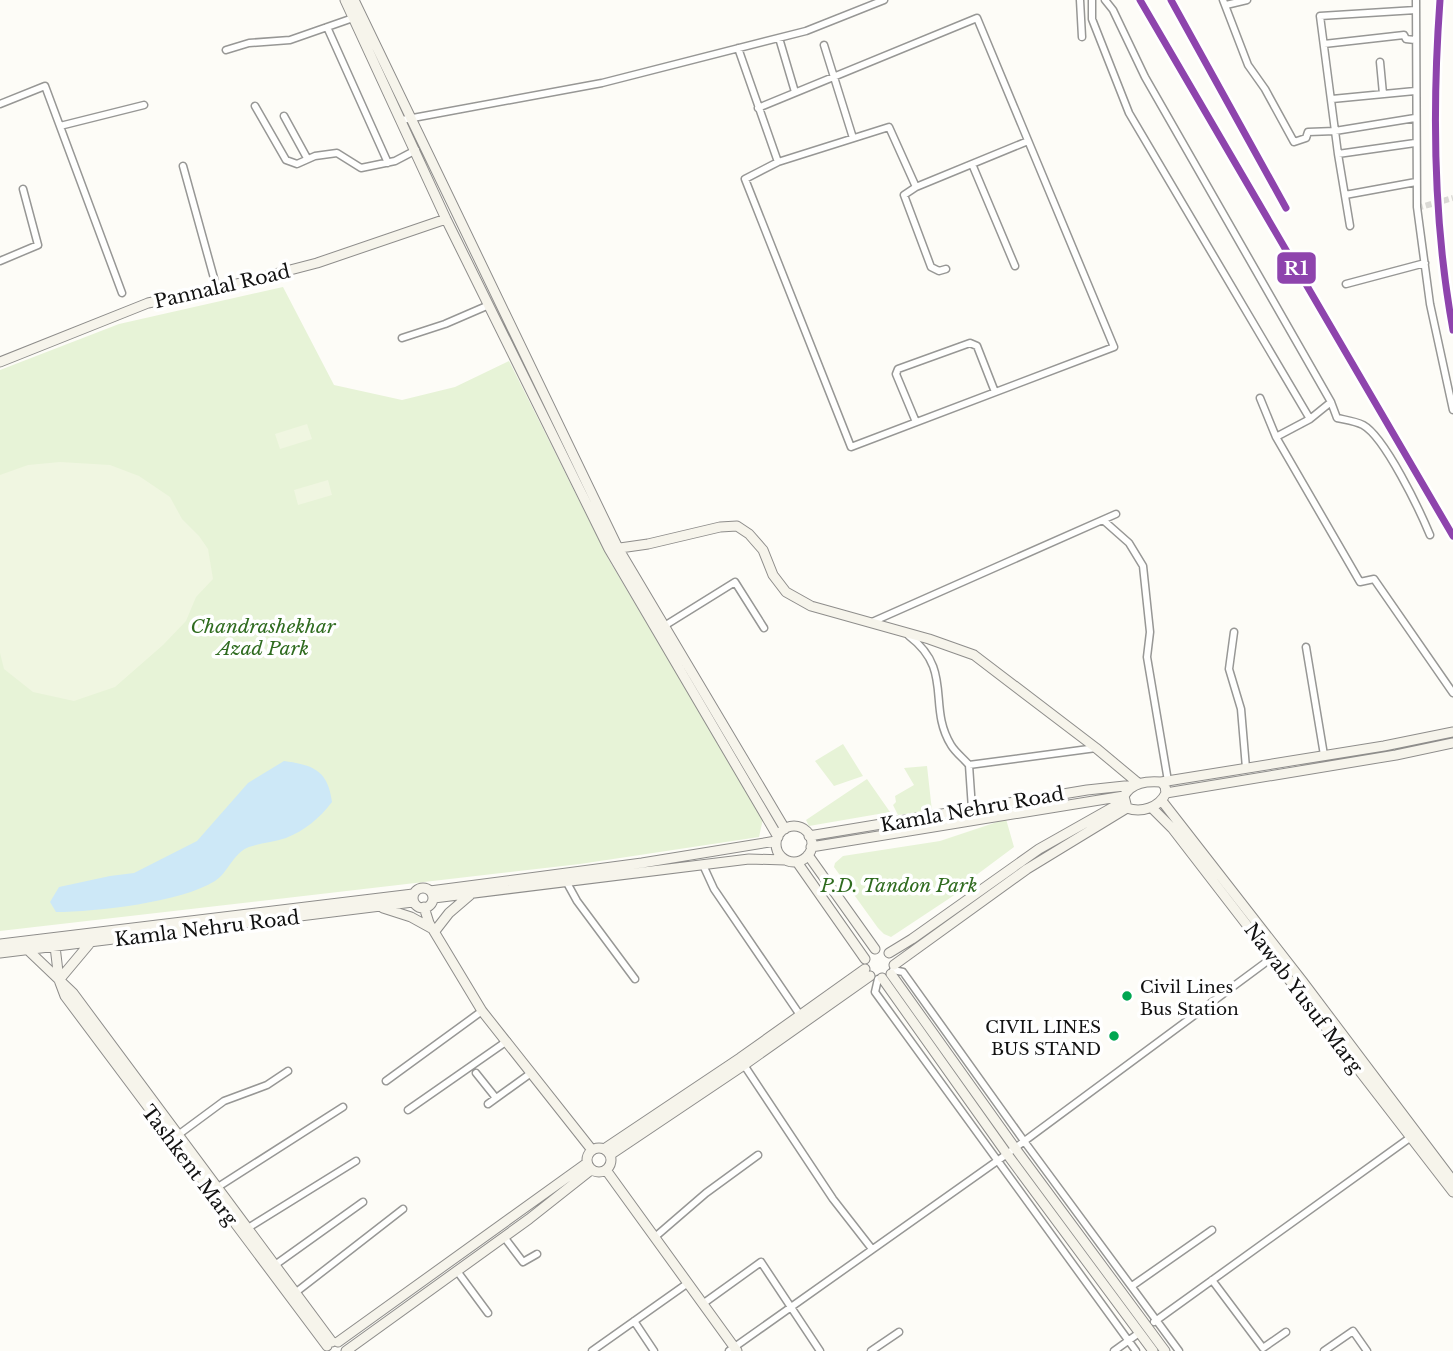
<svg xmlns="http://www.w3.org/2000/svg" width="1453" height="1351" viewBox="0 0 1453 1351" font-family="'Libre Baskerville',serif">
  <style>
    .green { fill: #e7f3d7 }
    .pitch { fill: #f0f6e1 }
    .water { fill: #cde8f7 }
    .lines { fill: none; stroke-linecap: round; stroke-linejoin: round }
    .street-tunnel { stroke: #dad9d4; stroke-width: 6; stroke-dasharray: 6 3; stroke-linecap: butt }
    .street-casing { stroke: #979795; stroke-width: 9 }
    .secondary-casing { stroke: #8e8d8b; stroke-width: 11 }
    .street { stroke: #fffffe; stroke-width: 6 }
    .secondary { stroke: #f6f4eb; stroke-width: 9 }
    .rail-1-casing { stroke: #fff; stroke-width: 12 }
    .rail-1 { stroke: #8e44ad; stroke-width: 7 }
    .bus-dot { fill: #00a651; stroke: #fff; stroke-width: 2.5 }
    .labels { text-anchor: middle; stroke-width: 7; stroke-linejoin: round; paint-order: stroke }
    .bus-label { font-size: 17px; fill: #111; stroke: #fff; text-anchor: start }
    .street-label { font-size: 19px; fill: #111; stroke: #fff }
    .park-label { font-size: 19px; font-style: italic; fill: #2f6b1f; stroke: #fff }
    .line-badge { stroke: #fff; stroke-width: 2.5 }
    .badge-label { font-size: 19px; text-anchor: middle; font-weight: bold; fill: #fff }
  </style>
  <rect width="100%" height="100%" fill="#fdfcf7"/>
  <path class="green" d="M 283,287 L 334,385 L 402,400 L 455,387 L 509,361 L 609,560 L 763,819 L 759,837 L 580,864 L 0,931 L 0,370 L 119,324 Z
    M 843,744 L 863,776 L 834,786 L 815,761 Z
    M 927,766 L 932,811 L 898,815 L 893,805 L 896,802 L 895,796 L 914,785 L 904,768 Z
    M 867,779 L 890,812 L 809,826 L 806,820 Z
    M 1006,819 L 1014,847 L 963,885 L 959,892 L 891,937 L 884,934 L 878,928 L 834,867 L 835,863 L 843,856 L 940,841 Z"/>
  <path class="pitch" d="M 307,424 L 312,439 L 280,449 L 275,434 Z
    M 60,462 L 110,465 L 139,476 L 170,497 L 182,519 L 199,536 L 208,549 L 213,579 L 196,597 L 186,621 L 163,645 L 115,687 L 74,701 L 33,692 L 4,669 L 0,653 L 0,475 L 28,465 Z
    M 328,480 L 332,495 L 298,505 L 294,490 Z"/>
  <path class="water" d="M 284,761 C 313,765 328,770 332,802 C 320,818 304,831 286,838 C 274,842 261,843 249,847 C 233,853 228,873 215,881 C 182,902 96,912 56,912 L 50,902 L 59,887 L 110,876 L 134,873 L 197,841 L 248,783 Z"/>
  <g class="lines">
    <path class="street-tunnel" d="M 1417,208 L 1453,198"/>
    <defs>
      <path id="street" d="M 1080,0 L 1082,37
        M 1092,0 L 1092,19 L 1129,113 L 1310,419
        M 1105,0 L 1113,10 L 1145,77 L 1331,402 L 1310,419 L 1276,437
        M 1223,0 L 1248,65 L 1265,89 L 1294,142 L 1306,138 L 1308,132 L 1335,131 L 1415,118
        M 1416,0 L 1417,207 L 1430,304 L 1453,410
        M 1226,5 L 1247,0
        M 327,27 L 388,163
        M 779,38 L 795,92
        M 1324,44 L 1404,35 L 1406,39 L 1415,40
        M 824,45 L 853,138
        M 738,48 L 778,162
        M 226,50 L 249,43 L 290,40 L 353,18
        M 1380,62 L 1383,94
        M 1332,99 L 1415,91
        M 0,104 L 45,86 L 122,293
        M 255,106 L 286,160 L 297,164 L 315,156 L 337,153 L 361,168 L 395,161 L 416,150
        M 758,108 L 977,18 L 1114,347 L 851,447 L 745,179 L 778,162 L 889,127 L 916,187 L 904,195 L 931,267 L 939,271 L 946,269
        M 284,116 L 307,158
        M 402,120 L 602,83 L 806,31 L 884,0
        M 60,126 L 144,105
        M 1338,154 L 1415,143
        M 972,164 L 1015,266
        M 183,166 L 217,289
        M 916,187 L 1028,141
        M 1345,195 L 1416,182
        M 1350,226 L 1338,154 L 1320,16 L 1416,10
        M 0,261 L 38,245 L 23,189
        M 1346,284 L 1425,263
        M 402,338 L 445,324 L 489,305
        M 1260,398 L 1276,437 L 1360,582 L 1374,579 L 1453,693
        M 1331,402 L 1337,418 C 1346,420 1355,421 1363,425 C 1385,437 1420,511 1430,535
        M 916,422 L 896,374 L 898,369 L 970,343 L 977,346 L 995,392
        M 1103,520 L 1129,543 L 1143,566 L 1150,632 L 1147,657 L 1168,781
        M 872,622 L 1116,514
        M 661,628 L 735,582 L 764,628
        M 1234,632 L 1229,669 L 1241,709 L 1246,768
        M 909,636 C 954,670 927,706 951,745 C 955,752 964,759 969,765
        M 1306,647 L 1324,755
        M 972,809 L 969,765 L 1096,748
        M 703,865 L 714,889 L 800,1015
        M 566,881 L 577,901 L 635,979
        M 893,970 L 903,972 L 1024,1141 L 1179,1351
        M 878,979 L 875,992 L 1136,1351
        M 744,1065 L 833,1199 L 872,1249
        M 476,1073 L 496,1098
        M 386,1081 L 482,1011
        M 488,1104 L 531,1073
        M 408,1110 L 507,1041
        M 178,1135 L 224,1101 L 267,1085 L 288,1071
        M 218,1187 L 343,1107
        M 248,1228 L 356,1161
        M 504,1237 L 523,1262 L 537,1254
        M 655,1237 L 706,1193 L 758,1155
        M 275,1265 L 363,1202
        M 457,1271 L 488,1313
        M 1212,1280 L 1263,1348 L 1286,1332
        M 1132,1286 L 1212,1230
        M 295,1293 L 403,1209
        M 704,1303 L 761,1262 L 820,1351
        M 634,1321 L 654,1351
        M 1154,1322 L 1411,1137
        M 592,1351 L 688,1283
        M 729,1351 L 1007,1154 L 1273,957
        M 871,1351 L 899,1332
        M 1114,1351 L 1139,1333
        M 1324,1351 L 1353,1331 L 1367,1351"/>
      <path id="secondary" d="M 345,0 L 446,219 L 609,549 L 778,837
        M 354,0 L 618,548 L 785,829
        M 0,362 L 148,303 L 217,289 L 317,263 L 446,219
        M 613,549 L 648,544 L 720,527 L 737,526 L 749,534 L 763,550 L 773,575 L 786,592 L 811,606 L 929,639 L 974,655 L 1096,748 L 1138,783
        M 1161,782 L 1384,746 L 1453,732
        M 1161,782 L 1165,786 L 1166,793 C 1159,808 1141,813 1127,808 L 1124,796 C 1132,782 1147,781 1161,782 Z
        M 1166,793 L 1396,755 L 1453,743
        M 1162,801 L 1303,982 L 1453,1181
        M 1152,808 L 1172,828 L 1453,1192
        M776 844a18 18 0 1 1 36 0a18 18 0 1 1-36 0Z
        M 809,836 L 1087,790 L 1134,785
        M 811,847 L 1124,796
        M 808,855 L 875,949
        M 797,862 L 865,959
        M413 898a10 10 0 1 1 20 0a10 10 0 1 1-20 0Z
        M 430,891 L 642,863 L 776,841
        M 434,898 L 749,859 L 785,860
        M 424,907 L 429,923 L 482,1011 L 592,1150
        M 383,908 L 411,917 L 431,928
        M 435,931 L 449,913 L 470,895
        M 54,938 L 59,980 L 65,996 L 327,1346
        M 0,944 L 413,894
        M 29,951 L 73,993 L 332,1342
        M 0,953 L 413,902
        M 889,953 L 912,939 L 1039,849 L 1124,801
        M 894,965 L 1027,869 L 1127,808
        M 891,974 L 1015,1148 L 1165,1351
        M 882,978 L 1007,1154 L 1153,1351
        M 59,980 L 90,943
        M587 1160a12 12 0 1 1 24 0a12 12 0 1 1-24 0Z
        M 604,1149 L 740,1058 L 865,969
        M 610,1155 L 744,1065 L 870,976
        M 606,1170 L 737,1351
        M 338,1342 L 587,1163
        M 346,1351 L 529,1219 L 591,1170"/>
    </defs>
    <use href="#street" class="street-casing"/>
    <use href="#secondary" class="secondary-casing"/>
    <use href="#street" class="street"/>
    <use href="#secondary" class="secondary"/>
    <defs>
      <path id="rail-1" d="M 1140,0 L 1453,536
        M 1171,0 L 1286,208
        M 1440,0 C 1432,110 1433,221 1453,330"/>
    </defs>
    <use href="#rail-1" class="rail-1-casing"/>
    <use href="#rail-1" class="rail-1"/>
  </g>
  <g class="bus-dot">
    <circle cx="1127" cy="996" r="6"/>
    <circle cx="1114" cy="1036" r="6"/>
  </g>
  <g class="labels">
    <g class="bus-label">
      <text x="1140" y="993">Civil Lines<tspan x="1140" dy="22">Bus Station</tspan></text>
      <text x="1101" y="1033" text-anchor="end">CIVIL LINES<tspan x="1101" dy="22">BUS STAND</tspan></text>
    </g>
    <g class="street-label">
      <text transform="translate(222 286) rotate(-13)" y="7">Pannalal Road</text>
      <text transform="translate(972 809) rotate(-10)" y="7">Kamla Nehru Road</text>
      <text transform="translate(207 928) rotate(-7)" y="7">Kamla Nehru Road</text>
      <text transform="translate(1304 998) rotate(53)" y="7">Nawab Yusuf Marg</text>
      <text transform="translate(190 1165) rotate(53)" y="7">Tashkent Marg</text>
    </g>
    <g class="park-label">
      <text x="263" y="633">Chandrashekhar<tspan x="263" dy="22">Azad Park</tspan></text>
      <text x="899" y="892">P.D. Tandon Park</text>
    </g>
  </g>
  <rect class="line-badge" x="1276" y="251" width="41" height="34" rx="7" fill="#8e44ad"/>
  <g class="badge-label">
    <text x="1296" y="275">R1</text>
  </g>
</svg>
